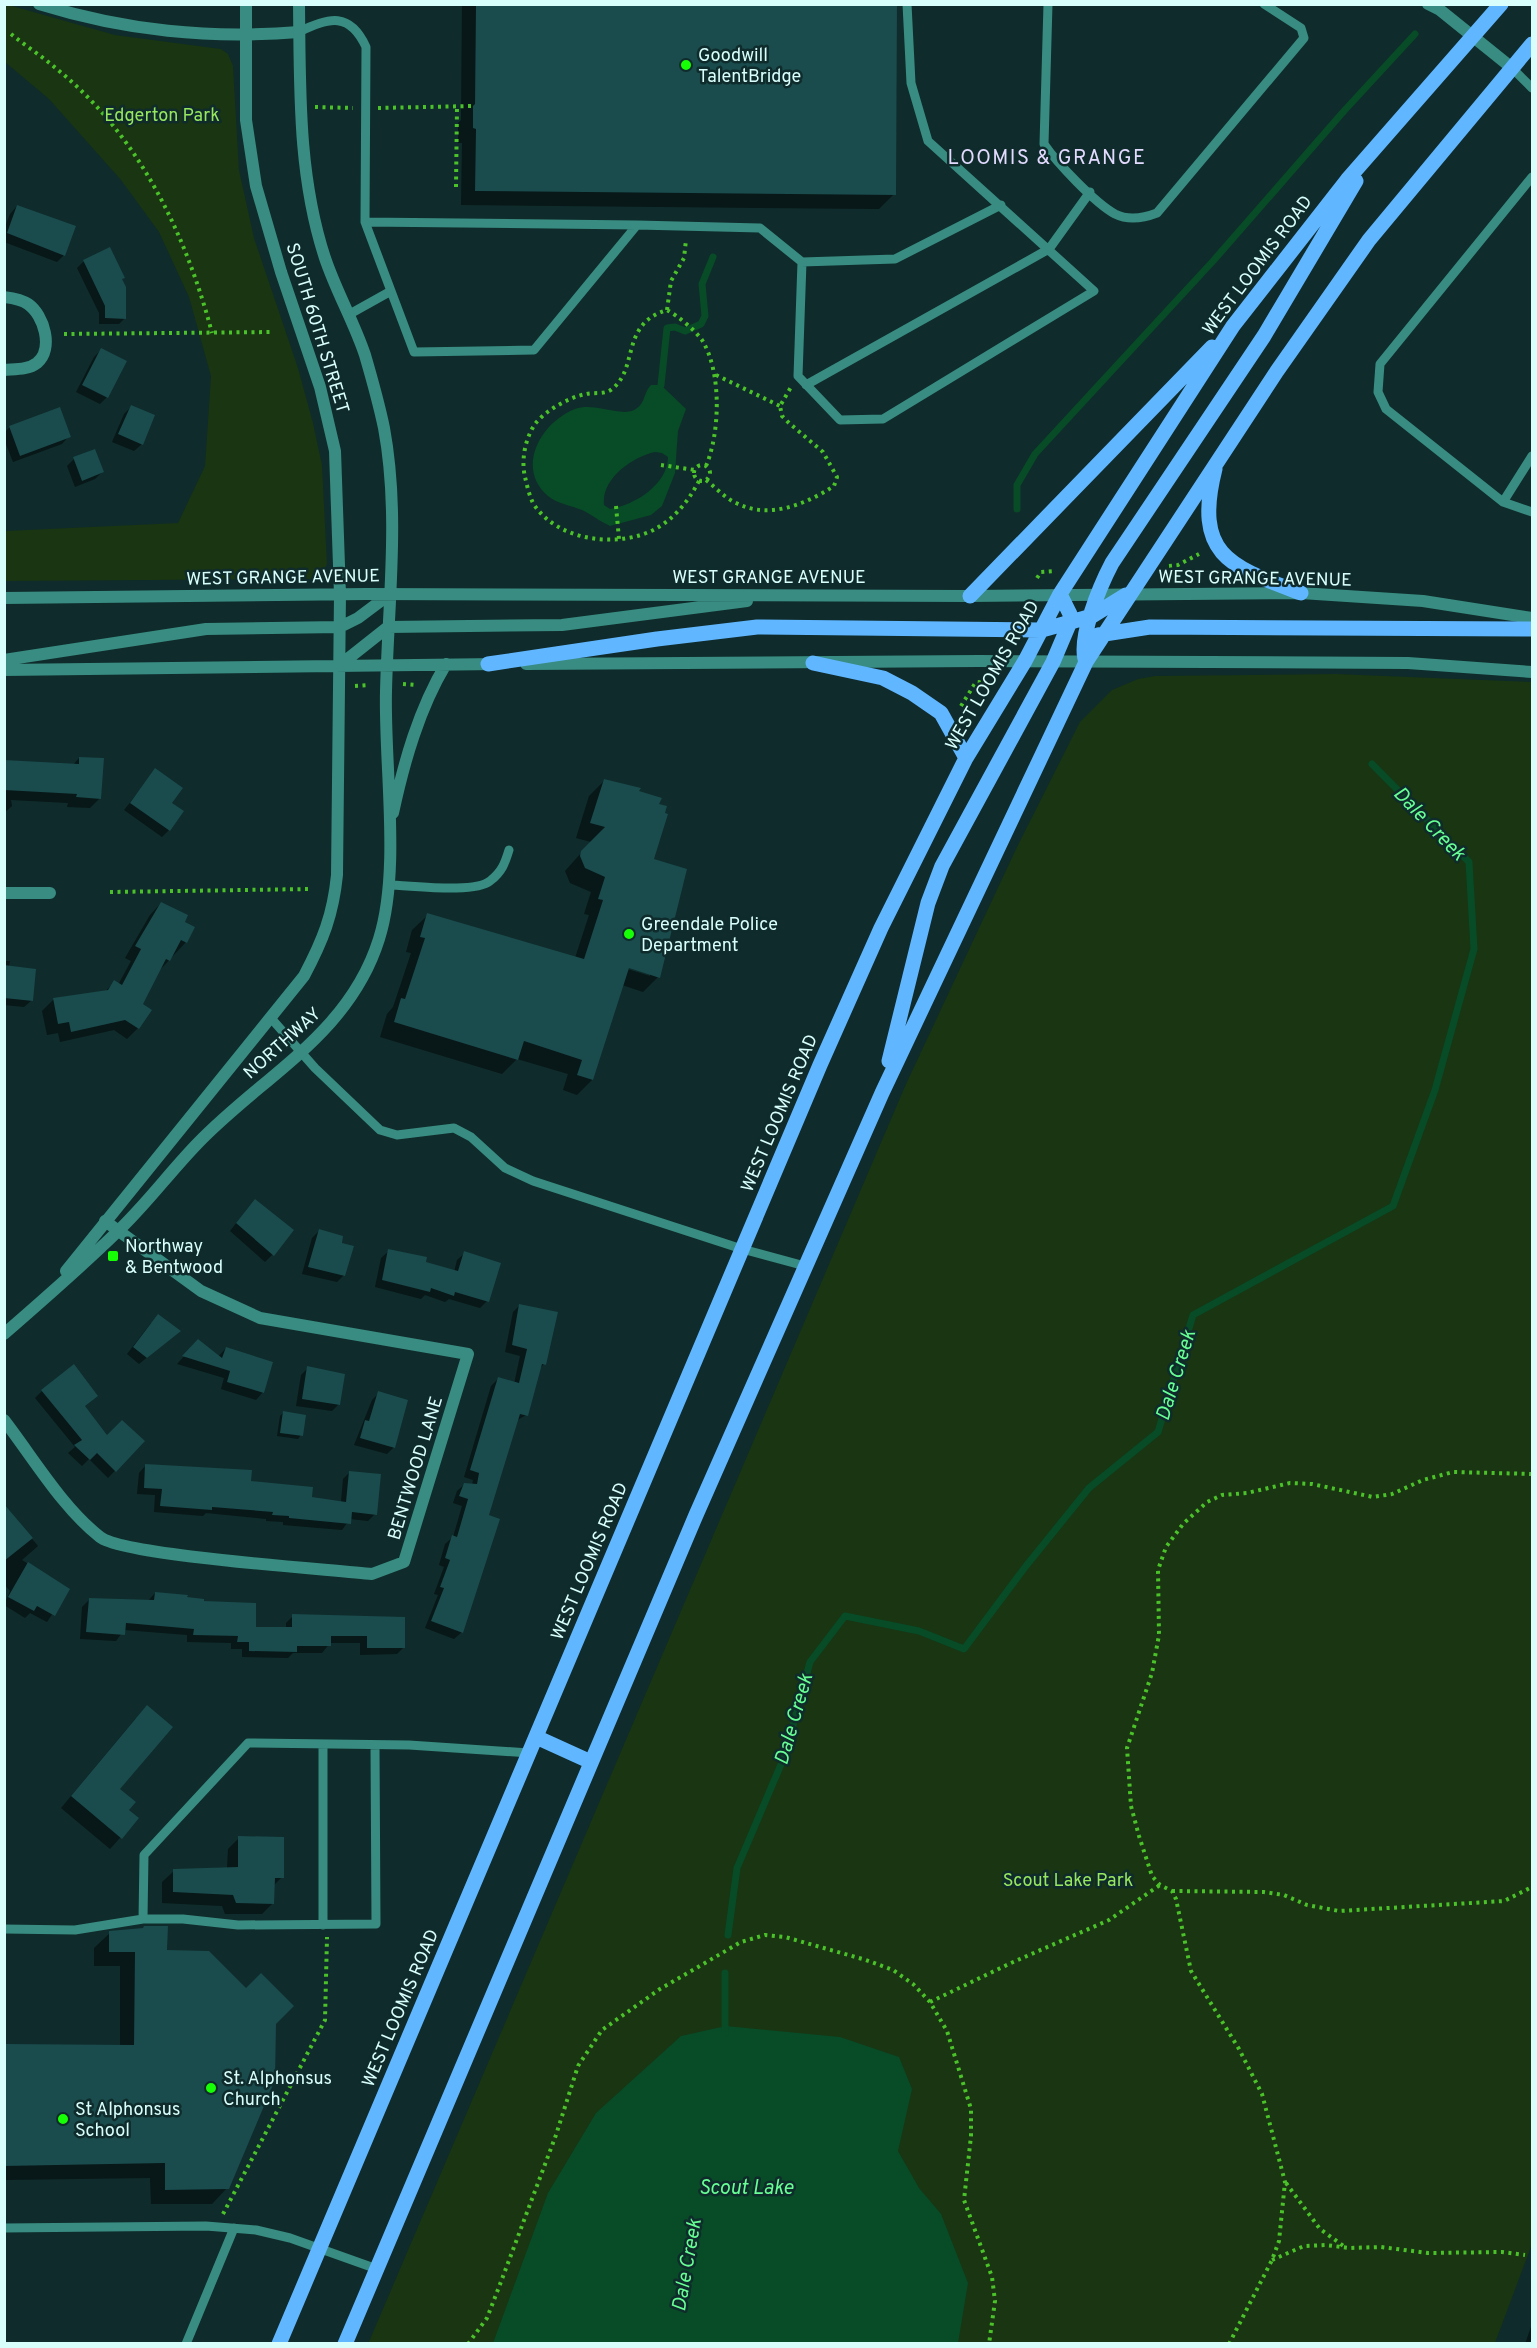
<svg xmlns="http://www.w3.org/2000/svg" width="1537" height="2348" viewBox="0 0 1537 2348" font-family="Overpass,sans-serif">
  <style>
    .green { fill: #193512 }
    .water { fill: #084b27; fill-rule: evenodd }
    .shadow { fill: #0007; fill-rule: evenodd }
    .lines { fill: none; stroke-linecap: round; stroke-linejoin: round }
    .stream { stroke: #084b27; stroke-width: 7 }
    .building { fill: #1a4b4d }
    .path { stroke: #4cc22a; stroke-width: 4; stroke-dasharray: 3 4.5; stroke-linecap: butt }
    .service { stroke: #388c81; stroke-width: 9 }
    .minor { stroke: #388c81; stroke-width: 12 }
    .tertiary { stroke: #388c81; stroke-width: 12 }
    .primary { stroke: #60b6ff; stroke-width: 15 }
    .poi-dot { fill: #16ff05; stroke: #0f2b2b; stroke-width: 2 }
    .labels { text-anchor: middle; stroke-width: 5; stroke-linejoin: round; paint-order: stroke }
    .poi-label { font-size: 18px; fill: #d9fffd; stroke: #0f2b2b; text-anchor: start }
    .park-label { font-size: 18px; fill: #97e75e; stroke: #0f2b2b }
    .street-label { font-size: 18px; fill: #d9fffd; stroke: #0f2b2b }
    .neighbourhood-label { font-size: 20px; letter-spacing: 1.5px; fill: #e2dbff; stroke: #0f2b2b }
    .water-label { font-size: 20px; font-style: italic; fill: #67ff94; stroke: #0f2b2b }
  </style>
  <rect width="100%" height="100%" fill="#0f2b2b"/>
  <path class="green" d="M 5,4 L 115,35 L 221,49 L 228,54 L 233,66 L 239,170 L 254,238 L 298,368 L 313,423 L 322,465 L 327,564 L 322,574 L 313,579 L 5,581 L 5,531 L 178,523 L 205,466 L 211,376 L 189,297 L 159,232 L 121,180 L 49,99 L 5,62 Z
    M 1336,674 L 1532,682 L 1532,2244 L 1495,2343 L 368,2344 L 906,1084 L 1017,847 L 1080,722 L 1112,690 L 1138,679 L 1155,676 Z"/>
  <path class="water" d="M 651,385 L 661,385 L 686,409 L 678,431 L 675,473 L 662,506 L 651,515 L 610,526 C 601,522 595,517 586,512 C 575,506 559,505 548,496 C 515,468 541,422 575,409 C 595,402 619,417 634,410 C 646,404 643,393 651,385 ZM 655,452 L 662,453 L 668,457 C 668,484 635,505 610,509 L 604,505 C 601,479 632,457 655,452 Z
    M 726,2026 L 840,2037 L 899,2057 L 912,2089 L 898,2151 L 919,2188 L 941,2214 L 968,2283 L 958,2343 L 493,2343 L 548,2193 L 596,2113 L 681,2036 Z"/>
  <path class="shadow" d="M 462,4 L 895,4 L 894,194 L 879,209 L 461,205 L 462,143 L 458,143 L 458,123 L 461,120 Z
    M 17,206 L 64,255 L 57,262 L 4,242 L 4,229 L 10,214 Z
    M 109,249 L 121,279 L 125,318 L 119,324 L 99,324 L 99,313 L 77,268 L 83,262 Z
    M 101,350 L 107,397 L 100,404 L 76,392 L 94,357 Z
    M 131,407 L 142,444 L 134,451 L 112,442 L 124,414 Z
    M 10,427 L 69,436 L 62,444 L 13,462 L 4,439 L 4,433 Z
    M 74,459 L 102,472 L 95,479 L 75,487 L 67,466 Z
    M 79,758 L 100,798 L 90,808 L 67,807 L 68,803 L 11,800 L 12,806 L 4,813 L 4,762 L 73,765 Z
    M 156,770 L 170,803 L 169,830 L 162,837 L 124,810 Z
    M 604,781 L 652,860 L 658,977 L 643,992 L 622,985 L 592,1080 L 577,1095 L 563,1090 L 568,1074 L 517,1059 L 502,1074 L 380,1037 L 387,1014 L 393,1007 L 411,953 L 406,952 L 412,930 L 428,915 L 575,958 L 589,915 L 584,914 L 591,892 L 570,883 L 565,871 L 591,842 L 576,838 L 589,796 ZM 622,965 L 650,973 L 650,976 L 621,967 Z
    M 161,903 L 183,923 L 186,942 L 158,972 L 141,1004 L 138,1028 L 127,1039 L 114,1030 L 60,1042 L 58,1033 L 47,1035 L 42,1011 L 53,1000 L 105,992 L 114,982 L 118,985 L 131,961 L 125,958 L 150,915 Z
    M 4,961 L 10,961 L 9,967 L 32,1000 L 24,1007 L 4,1005 Z
    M 248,1208 L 273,1254 L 265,1262 L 230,1231 Z
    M 319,1231 L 344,1275 L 337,1282 L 302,1274 L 312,1238 Z
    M 389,1251 L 454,1272 L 457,1260 L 465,1253 L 487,1301 L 480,1308 L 449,1299 L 445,1302 L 425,1295 L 421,1299 L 375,1287 L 381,1258 Z
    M 520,1305 L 544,1364 L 539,1369 L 526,1415 L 516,1421 L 487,1516 L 462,1632 L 454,1639 L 425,1628 L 438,1595 L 434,1594 L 444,1567 L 439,1565 L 445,1544 L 453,1537 L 462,1506 L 453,1503 L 457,1491 L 465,1484 L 472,1485 L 473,1480 L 464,1477 L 491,1386 L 498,1379 L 514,1384 L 520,1356 L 505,1352 L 513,1312 Z
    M 151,1323 L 171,1338 L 139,1364 L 127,1354 Z
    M 198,1341 L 218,1357 L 226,1348 L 263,1392 L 256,1400 L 221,1389 L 224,1378 L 177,1364 Z
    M 308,1368 L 339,1404 L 332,1411 L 296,1406 L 301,1375 Z
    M 42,1391 L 83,1407 L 107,1437 L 143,1441 L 108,1478 L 89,1459 L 82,1466 L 68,1453 L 75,1447 L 35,1398 Z
    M 379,1393 L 394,1447 L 387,1454 L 354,1445 L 372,1400 Z
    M 283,1413 L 301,1435 L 298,1439 L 277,1436 L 280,1416 Z
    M 146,1465 L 249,1482 L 310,1498 L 341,1502 L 343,1479 L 350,1472 L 375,1514 L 368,1521 L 350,1519 L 342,1530 L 283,1525 L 283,1522 L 266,1521 L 266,1519 L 206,1513 L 203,1516 L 154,1512 L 155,1495 L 137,1494 L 139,1473 Z
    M 13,1516 L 38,1546 L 22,1560 L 68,1590 L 47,1622 L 30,1613 L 25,1618 L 4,1605 L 10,1591 L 4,1584 L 4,1523 Z
    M 155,1593 L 203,1602 L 254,1628 L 286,1628 L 286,1623 L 293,1616 L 403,1618 L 404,1647 L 397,1654 L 360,1655 L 360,1643 L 330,1643 L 322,1653 L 293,1653 L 288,1658 L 242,1657 L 242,1649 L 231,1649 L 231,1643 L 187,1642 L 187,1635 L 124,1630 L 116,1641 L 80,1639 L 82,1607 L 89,1600 L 148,1601 Z
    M 136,1718 L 118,1790 L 127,1810 L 137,1819 L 110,1849 L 61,1808 Z
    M 239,1838 L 282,1877 L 273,1886 L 273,1903 L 262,1914 L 225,1914 L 222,1906 L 162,1903 L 162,1882 L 174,1871 L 227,1869 L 228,1849 Z
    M 110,1933 L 165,1952 L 274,2023 L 227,2188 L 212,2204 L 151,2204 L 150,2178 L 4,2180 L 4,2045 L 120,2046 L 120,1966 L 94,1966 L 94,1948 Z
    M 1532,2324 L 1532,2344 L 1525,2344 Z"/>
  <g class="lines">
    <path class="stream" d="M 661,385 L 667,328 L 675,327 L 685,331 L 701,324 L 705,316 L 702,284 L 713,257
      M 1017,509 L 1017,485 L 1035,454 L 1214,260 L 1344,111 L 1415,34
      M 728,1935 L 737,1868 L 785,1755 L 810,1662 L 845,1616 L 919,1631 L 964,1649 L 1026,1566 L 1089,1488 L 1158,1432 L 1193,1315 L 1393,1206 L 1435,1090 L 1474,949 L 1469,862 L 1372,764
      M 725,2033 L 725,1973"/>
  </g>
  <path class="building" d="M 476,4 L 897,4 L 896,195 L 475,191 L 476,129 L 473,128 L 473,106 L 475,104 Z
    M 17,205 L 76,226 L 65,256 L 7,233 Z
    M 110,247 L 125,278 L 122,279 L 126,287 L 126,319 L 105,318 L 105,306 L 83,260 Z
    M 101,348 L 127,361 L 108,398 L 82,385 Z
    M 131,405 L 155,415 L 143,445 L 118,434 Z
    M 60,407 L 71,437 L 20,456 L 9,426 Z
    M 95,449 L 104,472 L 82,481 L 73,457 Z
    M 79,757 L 104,758 L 101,799 L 76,797 L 77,794 L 4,790 L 4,760 L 79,764 Z
    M 155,768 L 183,788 L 172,803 L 184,811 L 170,831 L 130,803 Z
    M 604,779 L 641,788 L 639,791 L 662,798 L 659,804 L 667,806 L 665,813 L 668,814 L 654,859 L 687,869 L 660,978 L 629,968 L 593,1080 L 577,1075 L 582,1060 L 524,1041 L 518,1060 L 394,1022 L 401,998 L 405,999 L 425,938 L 420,937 L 427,913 L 584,959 L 603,900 L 598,899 L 605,877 L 585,868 L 580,856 L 581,851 L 605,827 L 590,823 Z
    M 161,902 L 188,915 L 185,922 L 195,927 L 187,943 L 181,940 L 170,961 L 166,959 L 143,1004 L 152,1010 L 139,1029 L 125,1020 L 71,1032 L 69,1022 L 58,1024 L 53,998 L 108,990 L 114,980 L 122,985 L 141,949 L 135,946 Z
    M 4,965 L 36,969 L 33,1001 L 4,998 Z
    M 255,1199 L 294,1230 L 274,1256 L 236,1223 Z
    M 319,1229 L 343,1236 L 342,1243 L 354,1246 L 345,1276 L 308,1267 Z
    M 388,1249 L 427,1257 L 426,1262 L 458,1271 L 464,1251 L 501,1263 L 489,1302 L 455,1292 L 454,1296 L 431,1288 L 430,1292 L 382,1280 Z
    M 519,1304 L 558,1312 L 546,1365 L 542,1364 L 528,1416 L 520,1414 L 489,1515 L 500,1519 L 463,1633 L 431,1621 L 444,1588 L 440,1587 L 450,1560 L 445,1558 L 452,1535 L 457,1537 L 468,1499 L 459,1496 L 464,1483 L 477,1484 L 479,1473 L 470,1470 L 498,1377 L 519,1383 L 527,1349 L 512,1345 Z
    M 158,1314 L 181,1331 L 147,1358 L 133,1347 Z
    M 198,1339 L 222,1358 L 226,1347 L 273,1362 L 264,1393 L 227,1382 L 230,1371 L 182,1356 Z
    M 74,1364 L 98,1396 L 85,1406 L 107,1435 L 122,1420 L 145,1441 L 116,1472 L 97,1453 L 90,1460 L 74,1445 L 82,1440 L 41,1390 Z
    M 307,1366 L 345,1374 L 340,1405 L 302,1399 Z
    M 378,1391 L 408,1400 L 395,1448 L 360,1438 L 365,1420 L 369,1421 Z
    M 283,1411 L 306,1415 L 303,1436 L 280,1433 Z
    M 145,1464 L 252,1470 L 251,1481 L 313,1487 L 312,1497 L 346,1502 L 349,1471 L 381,1474 L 377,1515 L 352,1512 L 351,1524 L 289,1518 L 289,1516 L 272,1515 L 273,1512 L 212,1507 L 212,1510 L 160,1506 L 162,1489 L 144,1488 Z
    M 4,1504 L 33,1538 L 4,1561 Z
    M 28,1562 L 70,1589 L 55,1616 L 37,1606 L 34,1611 L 8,1597 Z
    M 155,1592 L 188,1595 L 187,1597 L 204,1599 L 204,1601 L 256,1603 L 256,1627 L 292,1627 L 292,1614 L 405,1617 L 405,1648 L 367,1648 L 367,1636 L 331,1636 L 331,1646 L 297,1646 L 297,1652 L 249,1651 L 249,1642 L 237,1642 L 238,1636 L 193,1635 L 194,1629 L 126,1623 L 125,1635 L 86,1632 L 89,1598 L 154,1600 Z
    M 147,1705 L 173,1727 L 120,1789 L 136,1802 L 129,1810 L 139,1818 L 122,1839 L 71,1796 Z
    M 238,1836 L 284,1837 L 284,1878 L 275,1878 L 274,1904 L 236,1903 L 233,1895 L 173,1892 L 173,1869 L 238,1867 Z
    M 144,1926 L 168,1926 L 167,1950 L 209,1951 L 246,1988 L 261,1973 L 294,2006 L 276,2024 L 275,2080 L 229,2189 L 165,2190 L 165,2163 L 4,2166 L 4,2044 L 134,2045 L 135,1952 L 109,1952 L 109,1931 L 143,1928 Z"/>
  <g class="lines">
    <path class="path" d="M 11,34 C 26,46 43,57 58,70 C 139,136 186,234 212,333
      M 315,107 L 353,108
      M 378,108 L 473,106
      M 456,187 L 457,106
      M 667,310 L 671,281 L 684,258 L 686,240
      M 64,334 L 273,332
      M 716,375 L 780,406
      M 661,465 L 695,470
      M694 473a8 8 0 1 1 16 0a8 8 0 1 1-16 0Z
      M 706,480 C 716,488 725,498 736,503 C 769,520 806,504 834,486 L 837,477 L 823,452 L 789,423 L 782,416 L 780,406 L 791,387
      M 699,481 C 689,500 676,517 657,528 C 620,549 557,542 533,503 C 529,495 527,485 525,477 C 521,460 525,439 535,424 C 545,411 569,397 586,394 C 594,392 605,395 612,389 C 639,368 620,324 667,310 C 678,316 694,329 702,340 C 722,372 720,433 706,466
      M 616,506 L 619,539
      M 1169,566 L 1178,565 L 1199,554
      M 1037,578 L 1041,572 L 1055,571
      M 1173,579 L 1178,565
      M 403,684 L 417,685
      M 355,686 L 370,685
      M 961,706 L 976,682 L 992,683
      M 110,892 L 310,889
      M 1172,1891 L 1264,1892 L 1284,1895 L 1307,1905 L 1339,1911 L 1504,1901 L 1532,1887
      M 930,2002 L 1011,1963 L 1109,1920 L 1160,1885
      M 1286,2183 L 1320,2229 L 1345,2247
      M 223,2214 L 325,2020 L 327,1937
      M 1272,2260 L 1304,2246 L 1326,2245 L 1349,2248 L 1381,2247 L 1428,2253 L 1502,2252 L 1525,2255
      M 468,2344 L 487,2318 L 499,2287 L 556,2135 L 578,2066 L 602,2030 L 660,1989 L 741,1942 L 765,1935 L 785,1937 L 866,1960 L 893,1970 L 913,1984 L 930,2002 L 947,2031 L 971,2109 L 971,2136 L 964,2200 L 992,2277 L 995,2301 L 989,2344
      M 1229,2344 L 1272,2260 L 1279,2241 L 1285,2182 L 1262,2094 L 1239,2049 L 1191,1971 L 1176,1899 L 1172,1891 L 1160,1885 L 1152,1876 L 1139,1836 L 1131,1806 L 1127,1748 L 1152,1673 L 1159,1635 L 1158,1570 L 1166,1547 L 1183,1524 L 1207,1502 L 1222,1495 L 1247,1493 L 1290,1483 L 1312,1484 L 1373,1497 L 1392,1494 L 1423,1480 L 1453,1472 L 1532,1474"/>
    <path class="service" d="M 1048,4 L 1044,144 C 1057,163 1095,203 1115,214 C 1129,221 1144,218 1157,213 L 1304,38 L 1301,28 L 1264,4
      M 299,32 C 329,17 350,12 366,47 L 365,222 L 414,352 L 534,350 L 637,225 L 760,228 L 802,262 L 798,376 L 840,420 L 883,419 L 1094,291 L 928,141 L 911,83 L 907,4
      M 1512,68 L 1532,88
      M 1532,177 L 1380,364 L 1378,392 L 1386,409 L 1503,502 L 1532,512
      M 365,222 L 637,225
      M 802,262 L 895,259 L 1001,205
      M 348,315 L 391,291
      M 806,385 L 1049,249 L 1090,192
      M 1503,502 L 1532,456
      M 388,885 C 410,885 474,894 490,881 C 502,872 505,863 509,850
      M 270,1017 L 315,1068 L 380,1130 L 397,1135 L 454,1128 L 471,1137 L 505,1168 L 533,1181 L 742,1249 L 805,1266
      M 323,1744 L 323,1925
      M 143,1919 L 183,1919 L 238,1925 L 376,1924 L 375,1745
      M 4,1929 L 75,1930 L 143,1919 L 144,1855 L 248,1743 L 409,1745 L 529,1753
      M 4,2228 L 206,2226 L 256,2230 L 290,2238 L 377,2269
      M 186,2344 L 234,2228"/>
    <path class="minor" d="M 39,4 C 126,31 209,39 299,32
      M 1428,4 L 1440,10 L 1512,68
      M 4,297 C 12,298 21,299 28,304 C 44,315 54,349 37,363 C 28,370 15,369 4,370
      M 4,893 L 50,893
      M 4,1420 C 34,1459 62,1507 100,1537 C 124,1556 329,1569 372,1574 L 404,1562 L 468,1354 L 260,1318 L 201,1291 L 105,1221"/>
    <path class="tertiary" d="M 4,598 L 366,594 L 970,596 L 1301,593 L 1423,601 L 1532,618
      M 4,660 L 206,629 L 340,627 L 358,618 L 390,594
      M 526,664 L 979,661 L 1408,663 L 1532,672
      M 340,665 L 388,627 L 562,625 L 747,601
      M 4,670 L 497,664
      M 393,813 C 404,762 419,709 446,664
      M 66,1271 L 304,976 C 323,940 333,915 337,875 L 340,594 L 335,451 L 320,387 L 281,272 L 256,186 L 246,120 L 246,4
      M 4,1334 C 42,1301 80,1268 116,1233 C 145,1206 169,1173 197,1144 C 262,1076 349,1035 379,939 C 401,870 384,765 386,691 C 388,604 400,514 384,428 C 379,404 372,379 365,355 C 354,322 336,291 325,258 C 298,176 300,90 299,4"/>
    <path class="primary" d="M 1215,469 C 1193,556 1231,567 1301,593
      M 970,596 L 1212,347
      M 1098,635 L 1150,627 L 1532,629
      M 1086,662 C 1077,639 1101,584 1112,563 L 1264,336 L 1356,181
      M 813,663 L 883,678 L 912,693 L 941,713 L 966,758
      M 488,664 L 657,639 L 757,627 L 1042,630 L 1092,616 L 1126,595
      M 889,1061 L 928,903 L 942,866 L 1053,662 L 1070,622 L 1070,614 L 1060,594
      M 536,1737 L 591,1762
      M 279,2344 L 820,1065 L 881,928 L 966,758 L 1025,661 L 1060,594 L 1233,326 L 1347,180 L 1501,4
      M 345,2344 L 696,1515 L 882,1093 L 1086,662 L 1277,371 L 1369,240 L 1532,44"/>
  </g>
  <g class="poi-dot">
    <circle cx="686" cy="65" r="6"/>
    <circle cx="629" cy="934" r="6"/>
    <rect x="107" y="1250" width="12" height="12" rx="3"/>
    <circle cx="211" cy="2088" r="6"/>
    <circle cx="63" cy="2119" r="6"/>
  </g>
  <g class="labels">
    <g class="poi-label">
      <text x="698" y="61">Goodwill<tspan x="698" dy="21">TalentBridge</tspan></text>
      <text x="641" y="930">Greendale Police<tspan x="641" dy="21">Department</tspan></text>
      <text x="125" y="1252">Northway<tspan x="125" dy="21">&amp; Bentwood</tspan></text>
      <text x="223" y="2084">St. Alphonsus<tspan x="223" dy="21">Church</tspan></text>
      <text x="75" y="2115">St Alphonsus<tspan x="75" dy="21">School</tspan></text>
    </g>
    <g class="park-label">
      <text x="162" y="121">Edgerton Park</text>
      <text x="1068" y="1886">Scout Lake Park</text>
    </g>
    <g class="street-label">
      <text transform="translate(1257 265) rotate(-53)" y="6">WEST LOOMIS ROAD</text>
      <text transform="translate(318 328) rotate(73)" y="6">SOUTH 60TH STREET</text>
      <text transform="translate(283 577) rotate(-1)" y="6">WEST GRANGE AVENUE</text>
      <text x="769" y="583">WEST GRANGE AVENUE</text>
      <text transform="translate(1255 578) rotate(1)" y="6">WEST GRANGE AVENUE</text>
      <text transform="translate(992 675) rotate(-60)" y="6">WEST LOOMIS ROAD</text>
      <text transform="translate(282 1043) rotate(-42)" y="6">NORTHWAY</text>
      <text transform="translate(779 1113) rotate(-67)" y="6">WEST LOOMIS ROAD</text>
      <text transform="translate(415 1468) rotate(-73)" y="6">BENTWOOD LANE</text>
      <text transform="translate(589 1561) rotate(-67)" y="6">WEST LOOMIS ROAD</text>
      <text transform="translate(400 2008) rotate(-67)" y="6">WEST LOOMIS ROAD</text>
    </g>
    <g class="neighbourhood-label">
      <text x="1047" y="164">LOOMIS &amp; GRANGE</text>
    </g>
    <g class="water-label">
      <text transform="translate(1430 823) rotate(46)" y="7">Dale Creek</text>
      <text transform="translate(1175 1375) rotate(-73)" y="7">Dale Creek</text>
      <text transform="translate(793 1719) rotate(-74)" y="7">Dale Creek</text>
      <text x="746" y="2194">Scout Lake</text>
      <text transform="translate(686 2265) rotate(-80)" y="7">Dale Creek</text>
    </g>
  </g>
  <rect width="1537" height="2348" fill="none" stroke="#d9fffd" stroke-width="12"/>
</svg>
